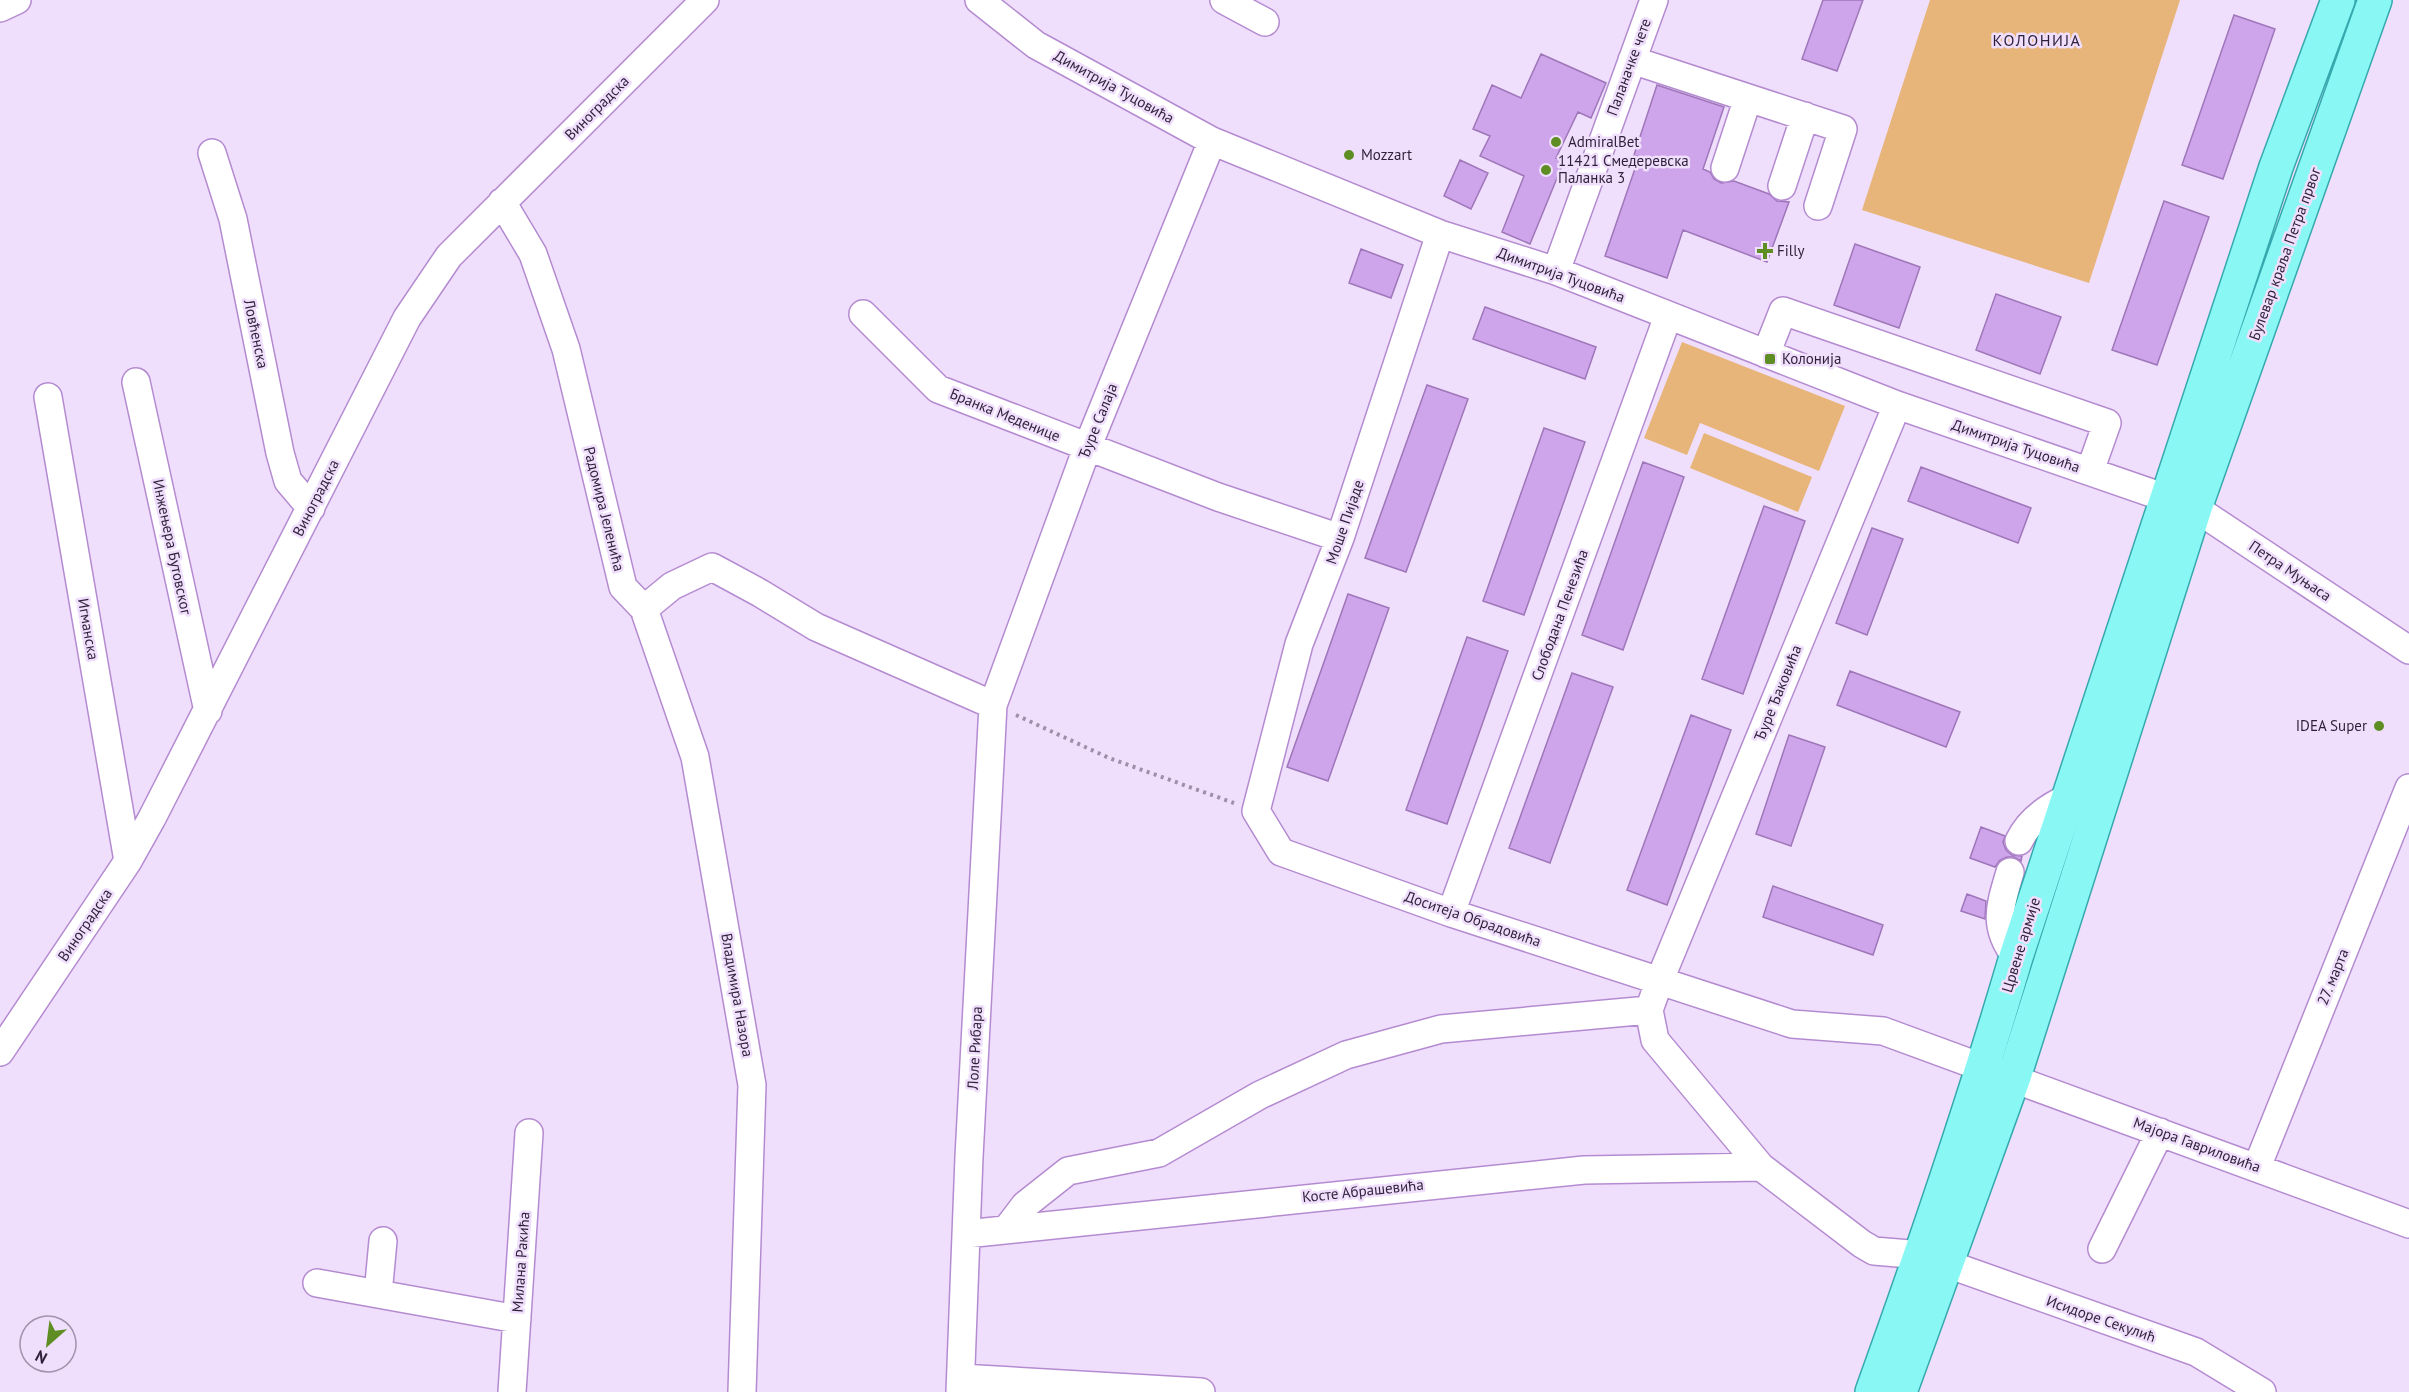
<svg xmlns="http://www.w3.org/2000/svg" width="2409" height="1392" viewBox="0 0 2409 1392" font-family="'PT Sans',sans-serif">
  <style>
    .green { fill: #e7b579 }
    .building { fill: #cea4ea; stroke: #9e76b9; stroke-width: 1.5 }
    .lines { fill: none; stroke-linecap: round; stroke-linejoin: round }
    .minor-casing { stroke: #b48bd0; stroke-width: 30 }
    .major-casing { stroke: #36a9ae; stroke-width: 36 }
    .path { stroke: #9f8eaa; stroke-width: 4; stroke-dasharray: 3 4.5; stroke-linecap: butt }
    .minor { stroke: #fff; stroke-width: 27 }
    .major { stroke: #89f8f4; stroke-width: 33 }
    .poi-dot { fill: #5e8e23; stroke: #f0dffc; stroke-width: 2 }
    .labels { text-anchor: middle; stroke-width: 5; stroke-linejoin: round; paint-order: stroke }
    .street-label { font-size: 15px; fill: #2f1f3a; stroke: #f0dffc }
    .poi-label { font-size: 15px; fill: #2f1f3a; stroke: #f0dffc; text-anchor: start }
    .neighbourhood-label { font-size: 16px; letter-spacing: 1.5px; fill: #2f1f3a; stroke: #f0dffc }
  </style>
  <rect width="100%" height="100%" fill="#f0dffc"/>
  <path class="green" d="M 1930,0 L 2180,0 L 2089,283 L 1862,210 Z
    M 1682,342 L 1845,406 L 1819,471 L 1700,423 L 1687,455 L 1644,438 Z
    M 1704,433 L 1812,477 L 1798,512 L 1690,468 Z"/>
  <path class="building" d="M 1823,0 L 1863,0 L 1837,71 L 1802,59 Z
    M 2234,15 L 2275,29 L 2223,179 L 2182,165 Z
    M 1541,54 L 1606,83 L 1591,118 L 1578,112 L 1556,158 L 1564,161 L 1530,244 L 1502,232 L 1524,176 L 1480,156 L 1490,136 L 1473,129 L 1492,85 L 1521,98 Z
    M 1657,85 L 1724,107 L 1703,169 L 1710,172 L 1714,179 L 1721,183 L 1734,181 L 1769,194 L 1777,201 L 1789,202 L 1767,262 L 1683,230 L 1667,278 L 1605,256 L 1639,157 L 1634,155 Z
    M 1460,160 L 1488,173 L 1471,209 L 1444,196 Z
    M 2164,201 L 2209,217 L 2157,365 L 2112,350 Z
    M 1855,244 L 1920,267 L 1899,328 L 1834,305 Z
    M 1361,249 L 1403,265 L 1391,298 L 1349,283 Z
    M 1996,294 L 2061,317 L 2040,374 L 1976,350 Z
    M 1485,307 L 1596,347 L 1585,379 L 1473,339 Z
    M 1427,385 L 1468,399 L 1406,572 L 1365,558 Z
    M 1544,428 L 1585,442 L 1524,615 L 1483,601 Z
    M 1643,462 L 1684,477 L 1623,650 L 1582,635 Z
    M 1921,467 L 2031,508 L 2018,543 L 1908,501 Z
    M 1764,506 L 1805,521 L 1743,694 L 1702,679 Z
    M 1872,528 L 1903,539 L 1867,635 L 1836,623 Z
    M 1348,594 L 1389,608 L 1328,781 L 1287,767 Z
    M 1467,637 L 1508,651 L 1447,824 L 1406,810 Z
    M 1850,671 L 1960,712 L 1946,747 L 1837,705 Z
    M 1572,673 L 1613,687 L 1550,863 L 1509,848 Z
    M 1691,715 L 1731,730 L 1667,905 L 1627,890 Z
    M 1789,735 L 1825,747 L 1791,846 L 1756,834 Z
    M 1981,827 L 2005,836 L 2003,842 L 2006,850 L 2012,855 L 2022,856 L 2021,861 L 2014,857 L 2007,857 L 2000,860 L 1995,867 L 1970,858 Z
    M 1773,886 L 1883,925 L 1873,955 L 1763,917 Z
    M 1967,894 L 1986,901 L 1985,919 L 1961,911 Z"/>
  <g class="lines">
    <defs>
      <path id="minor" d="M 979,0 L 1036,45 L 1212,141 L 1440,234 L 1556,271 L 1897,405 L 2195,508 L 2409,650
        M 1224,0 L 1265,22
        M 0,8 L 17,0
        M 1632,60 L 1843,129 L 1818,206
        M 212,153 L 233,219 L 280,453 L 288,481 L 311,508
        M 1725,168 L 1748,98
        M 1782,186 L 1805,116
        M 502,202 L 533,254 L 566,349 L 623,587 L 644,609 L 672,586 L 712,567 L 760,593 L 816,627 L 993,705
        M 1440,234 L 1340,538 L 1299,644 L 1256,811 L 1281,852 L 1451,913 L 1792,1024 L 1883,1031 L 2409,1224
        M 1556,271 L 1654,0
        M 863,314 L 938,389 L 1218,497 L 1340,538
        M 1766,354 L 1783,311 L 2107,423 L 2090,471
        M 136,382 L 208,711
        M 48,397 L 128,861
        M 1897,405 L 1659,982 L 1649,1010 L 1655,1040 L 1761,1167 L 1862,1244 L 1874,1251 L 1922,1255 L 2196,1352 L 2262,1392
        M 644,609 L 695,757 L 752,1085 L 742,1392
        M 2019,841 C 2029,820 2048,807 2068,798
        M 2010,872 C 2000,906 1992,926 2016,957
        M 1451,913 L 1668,316
        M 0,1052 L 128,861 L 152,818 L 407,318 L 449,256 L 705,0
        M 2257,1167 L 2409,788
        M 1006,1230 L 1025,1205 L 1068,1171 L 1159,1153 L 1260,1095 L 1346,1055 L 1441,1029 L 1649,1010
        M 966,1234 L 1584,1170 L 1761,1167
        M 2102,1249 L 2160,1132
        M 317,1283 L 517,1319
        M 378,1294 L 383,1241
        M 961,1378 L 1201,1392
        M 512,1392 L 529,1133
        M 960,1392 L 969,1157 L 993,705 L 1087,448 L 1212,141"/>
      <path id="major" d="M 1872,1392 C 1924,1248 1973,1104 2016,957 L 2276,167 L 2338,0
        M 1900,1392 L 2014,1077 L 2195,508 L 2375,0"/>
    </defs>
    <use href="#minor" class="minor-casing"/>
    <use href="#major" class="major-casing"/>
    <path class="path" d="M 1016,715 L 1109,758 L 1234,803"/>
    <use href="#minor" class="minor"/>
    <use href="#major" class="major"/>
  </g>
  <g class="poi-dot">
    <circle cx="1556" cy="142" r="6"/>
    <circle cx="1349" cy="155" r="6"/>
    <circle cx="1546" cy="170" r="6"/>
    <path d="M1762 242h6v6h6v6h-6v6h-6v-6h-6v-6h6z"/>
    <rect x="1764" y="353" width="12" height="12" rx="3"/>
    <circle cx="2379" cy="726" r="6"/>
  </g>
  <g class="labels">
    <g class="street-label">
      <text transform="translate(1629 67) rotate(-70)" y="5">Паланачке чете</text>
      <text transform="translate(1114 87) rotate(29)" y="5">Димитрија Туцовића</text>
      <text transform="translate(597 108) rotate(-45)" y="5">Виноградска</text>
      <text transform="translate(2285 254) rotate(-70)" y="5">Булевар краља Петра првог</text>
      <text transform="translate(1561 275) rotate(20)" y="5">Димитрија Туцовића</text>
      <text transform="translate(256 334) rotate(78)" y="5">Ловћенска</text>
      <text transform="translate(1005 415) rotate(22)" y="5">Бранка Меденице</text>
      <text transform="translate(1098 421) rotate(-68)" y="5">Ђуре Салаја</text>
      <text transform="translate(2016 446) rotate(19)" y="5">Димитрија Туцовића</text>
      <text transform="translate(316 498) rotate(-63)" y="5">Виноградска</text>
      <text transform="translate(604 509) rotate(76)" y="5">Радомира Јеленића</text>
      <text transform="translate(1345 522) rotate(-71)" y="5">Моше Пијаде</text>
      <text transform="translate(172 547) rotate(78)" y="5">Инжењера Бутовског</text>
      <text transform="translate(2290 571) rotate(34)" y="5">Петра Муњаса</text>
      <text transform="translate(1560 615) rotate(-70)" y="5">Слободана Пенезића</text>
      <text transform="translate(88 629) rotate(80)" y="5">Игманска</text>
      <text transform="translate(1778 693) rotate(-68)" y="5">Ђуре Ђаковића</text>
      <text transform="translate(1473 919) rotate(19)" y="5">Доситеја Обрадовића</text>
      <text transform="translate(85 925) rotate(-56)" y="5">Виноградска</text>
      <text transform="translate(2021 945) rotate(-73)" y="5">Црвене армије</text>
      <text transform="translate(2333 977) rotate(-68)" y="5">27. марта</text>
      <text transform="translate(737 995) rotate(80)" y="5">Владимира Назора</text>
      <text transform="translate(975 1048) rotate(-87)" y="5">Лоле Рибара</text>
      <text transform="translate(2197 1145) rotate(20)" y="5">Мајора Гавриловића</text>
      <text transform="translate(1363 1191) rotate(-6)" y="5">Косте Абрашевића</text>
      <text transform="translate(521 1262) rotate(-86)" y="5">Милана Ракића</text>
      <text transform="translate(2101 1319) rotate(19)" y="5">Исидоре Секулић</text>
    </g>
    <g class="poi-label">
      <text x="1568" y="147">AdmiralBet</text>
      <text x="1361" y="160">Mozzart</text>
      <text x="1558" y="166">11421 Смедеревска<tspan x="1558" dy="17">Паланка 3</tspan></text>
      <text x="1777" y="256">Filly</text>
      <text x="1782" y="364">Колонија</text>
      <text x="2367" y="731" text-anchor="end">IDEA Super</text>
    </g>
    <g class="neighbourhood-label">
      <text x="2037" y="46">КОЛОНИЈА</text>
    </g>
  </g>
  <g transform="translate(48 1344) rotate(208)"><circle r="28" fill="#f0dffc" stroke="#a392ae" stroke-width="1.5"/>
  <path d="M0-4.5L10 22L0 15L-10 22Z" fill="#5e8e23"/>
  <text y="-9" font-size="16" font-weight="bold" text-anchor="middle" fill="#2f1f3a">N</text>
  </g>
</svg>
